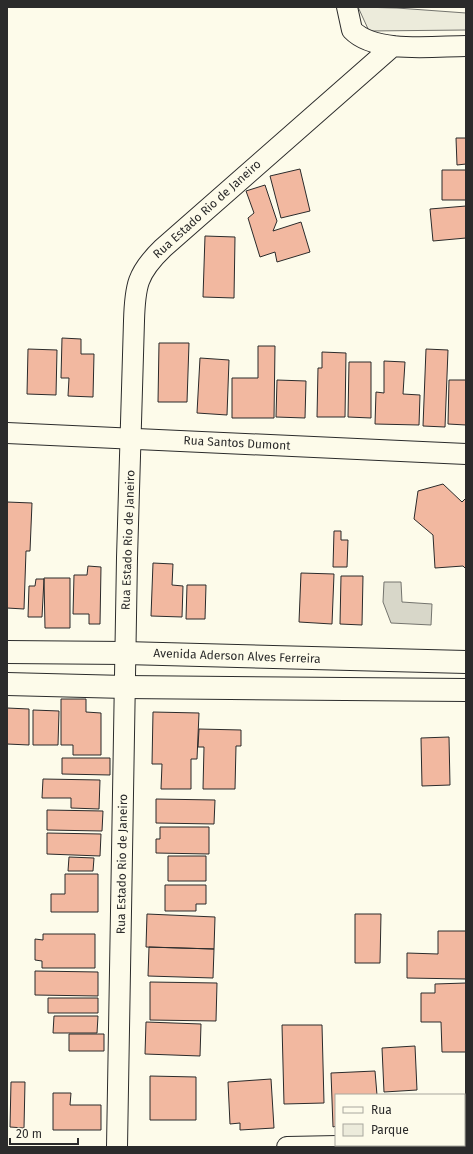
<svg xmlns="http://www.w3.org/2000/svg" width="473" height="1154" viewBox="0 0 473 1154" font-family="'Fira Sans',sans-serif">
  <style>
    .green { fill: #ecebdb; stroke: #74746e }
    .water { fill: #d8d7c9; stroke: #74746e }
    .building { fill: #f2b8a0; stroke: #2b2b2b }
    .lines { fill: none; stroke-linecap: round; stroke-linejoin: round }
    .street-casing { stroke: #2b2b2b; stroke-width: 22 }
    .primary-casing { stroke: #2b2b2b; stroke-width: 24 }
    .street { stroke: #fdfbea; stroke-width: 20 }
    .primary { stroke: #fdfbea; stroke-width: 22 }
    .labels { text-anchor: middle; stroke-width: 3; stroke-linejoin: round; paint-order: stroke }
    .street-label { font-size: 12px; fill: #2b2b2b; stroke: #fdfbea }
  </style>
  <rect width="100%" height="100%" fill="#fdfbea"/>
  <path class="green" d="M 358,7 L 397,8 L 466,13 L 466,30 L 369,31 Z"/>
  <path class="water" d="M 384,582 L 401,582 L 402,602 L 432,604 L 431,625 L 391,623 L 383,602 Z"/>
  <path class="building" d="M 456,138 L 466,138 L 466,164 L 457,165 Z
    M 300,169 L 310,211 L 281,218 L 270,176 Z
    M 442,170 L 466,170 L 466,200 L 442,200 Z
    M 265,185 L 277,221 L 273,231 L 301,222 L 310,252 L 277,262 L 275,252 L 260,257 L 248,218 L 254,213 L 246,191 Z
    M 466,206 L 466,238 L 433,241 L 430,209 Z
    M 205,236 L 235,237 L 234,298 L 203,297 Z
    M 62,338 L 81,339 L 81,354 L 94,354 L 93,397 L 68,396 L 69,378 L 61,378 Z
    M 159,343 L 189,343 L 187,402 L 158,402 Z
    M 258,346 L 275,346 L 274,418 L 232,418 L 232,378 L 258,378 Z
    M 28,349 L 57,350 L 56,395 L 27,394 Z
    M 426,349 L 448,350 L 445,427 L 423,426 Z
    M 322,352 L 346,353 L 345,417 L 317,417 L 318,368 L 322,368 Z
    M 200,358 L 229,360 L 227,415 L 197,413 Z
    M 384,361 L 405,362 L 403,394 L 420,395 L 419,425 L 375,424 L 376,392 L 384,393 Z
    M 349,362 L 371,362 L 371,418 L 348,417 Z
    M 277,380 L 306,381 L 305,418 L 276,417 Z
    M 449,380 L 466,380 L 466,425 L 448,424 Z
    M 443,484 L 462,502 L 466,498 L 466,569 L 463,566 L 435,568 L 433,535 L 414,519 L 418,491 Z
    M 7,502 L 32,503 L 30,551 L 26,551 L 24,609 L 7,608 Z
    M 334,531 L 341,531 L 341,540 L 348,540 L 347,567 L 333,567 Z
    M 153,563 L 173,564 L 172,585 L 183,586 L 182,617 L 151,616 Z
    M 88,566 L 101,567 L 100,624 L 89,624 L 89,614 L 73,614 L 74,575 L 87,575 Z
    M 301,573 L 334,574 L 332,624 L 299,622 Z
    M 341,576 L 363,576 L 362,625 L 340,624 Z
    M 44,578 L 70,578 L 70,628 L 45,628 Z
    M 36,579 L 44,579 L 42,617 L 28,617 L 29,586 L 35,586 Z
    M 187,585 L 206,585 L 205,619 L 186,619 Z
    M 61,699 L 86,699 L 86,712 L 101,713 L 101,755 L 73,755 L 73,745 L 61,745 Z
    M 7,708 L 29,709 L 29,745 L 7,744 Z
    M 33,710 L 59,711 L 58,745 L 33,745 Z
    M 153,712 L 199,713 L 197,759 L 191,759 L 191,789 L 161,789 L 162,764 L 152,764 Z
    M 199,729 L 241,730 L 241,746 L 236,746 L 235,789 L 203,789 L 204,747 L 198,747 Z
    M 449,737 L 450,785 L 422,786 L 421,738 Z
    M 62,758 L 110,758 L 110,775 L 62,774 Z
    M 43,779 L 100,780 L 99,809 L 71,808 L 71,798 L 42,798 Z
    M 156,799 L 215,800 L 214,824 L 156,823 Z
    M 47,810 L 103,811 L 102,831 L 47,830 Z
    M 160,827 L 209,827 L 209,854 L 156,853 L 156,839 L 160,839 Z
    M 47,833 L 101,834 L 100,856 L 47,854 Z
    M 168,856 L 206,856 L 206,881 L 168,881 Z
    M 69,857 L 94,858 L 93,871 L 68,871 Z
    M 65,874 L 98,874 L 98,912 L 51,912 L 51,894 L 65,894 Z
    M 165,885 L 206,885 L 206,904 L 196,904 L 196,911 L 165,911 Z
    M 147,914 L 215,917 L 214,949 L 146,947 Z
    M 355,914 L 381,914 L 380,963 L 355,963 Z
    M 438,931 L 466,931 L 466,979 L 407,978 L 407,953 L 438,954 Z
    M 43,934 L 95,934 L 95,968 L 42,968 L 42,961 L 35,960 L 35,939 L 43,940 Z
    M 149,947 L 214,949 L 213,978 L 148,976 Z
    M 35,971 L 98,972 L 98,996 L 35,995 Z
    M 150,982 L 217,983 L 216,1021 L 150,1020 Z
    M 466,983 L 466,1052 L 442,1052 L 441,1022 L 421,1022 L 421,993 L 435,993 L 435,984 Z
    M 48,998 L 98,998 L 98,1013 L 48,1013 Z
    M 54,1016 L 98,1016 L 97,1033 L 53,1033 Z
    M 146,1022 L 201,1024 L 200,1056 L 145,1054 Z
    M 282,1025 L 322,1025 L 324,1103 L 284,1104 Z
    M 69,1034 L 104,1034 L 104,1051 L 69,1051 Z
    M 415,1046 L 417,1090 L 384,1092 L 382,1048 Z
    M 375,1071 L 377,1095 L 336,1095 L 336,1126 L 333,1127 L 331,1073 Z
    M 150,1076 L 196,1077 L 196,1120 L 150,1120 Z
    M 271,1079 L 274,1128 L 240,1130 L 240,1123 L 230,1124 L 228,1082 Z
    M 11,1082 L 25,1082 L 24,1128 L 10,1127 Z
    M 53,1093 L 71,1093 L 70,1105 L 101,1105 L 101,1130 L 53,1130 Z"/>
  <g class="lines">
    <defs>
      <path id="street" d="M 347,7 L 352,30 C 375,54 435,46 466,46
        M 7,433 L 466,454
        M 464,1144 L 466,1143
        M 117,1147 L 127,558 L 134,321 C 135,286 137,273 163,248 L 393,46
        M 287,1147 L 389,1145"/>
      <path id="primary" d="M 7,652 L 125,653 L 466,662
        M 7,684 L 125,687 L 466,690"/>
    </defs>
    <use href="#street" class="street-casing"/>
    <use href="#primary" class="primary-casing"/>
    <use href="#street" class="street"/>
    <use href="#primary" class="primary"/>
  </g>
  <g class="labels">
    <g class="street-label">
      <text transform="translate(207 209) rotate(-42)" y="4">Rua Estado Rio de Janeiro</text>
      <text transform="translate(237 443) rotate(3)" y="4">Rua Santos Dumont</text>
      <text transform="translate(128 540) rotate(-88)" y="4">Rua Estado Rio de Janeiro</text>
      <text transform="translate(237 656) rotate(2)" y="4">Avenida Aderson Alves Ferreira</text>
      <text transform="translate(122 864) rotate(-89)" y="4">Rua Estado Rio de Janeiro</text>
    </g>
  </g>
  <rect width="473" height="1154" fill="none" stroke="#2b2b2b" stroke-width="16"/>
  <rect x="335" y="1094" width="130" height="52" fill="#fdfbea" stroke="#a9a89e"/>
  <rect x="343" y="1107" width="20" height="6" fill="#fdfbea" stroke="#a9a89e"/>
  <text x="371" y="1114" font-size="12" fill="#2b2b2b">Rua</text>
  <rect x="343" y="1124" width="20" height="12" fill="#ecebdb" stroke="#a9a89e"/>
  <text x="371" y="1134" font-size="12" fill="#2b2b2b">Parque</text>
  <path d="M10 1138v6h68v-6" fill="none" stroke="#2b2b2b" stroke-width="2"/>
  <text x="16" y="1138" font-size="12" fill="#2b2b2b" stroke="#fdfbea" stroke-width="3" paint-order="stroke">20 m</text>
</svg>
